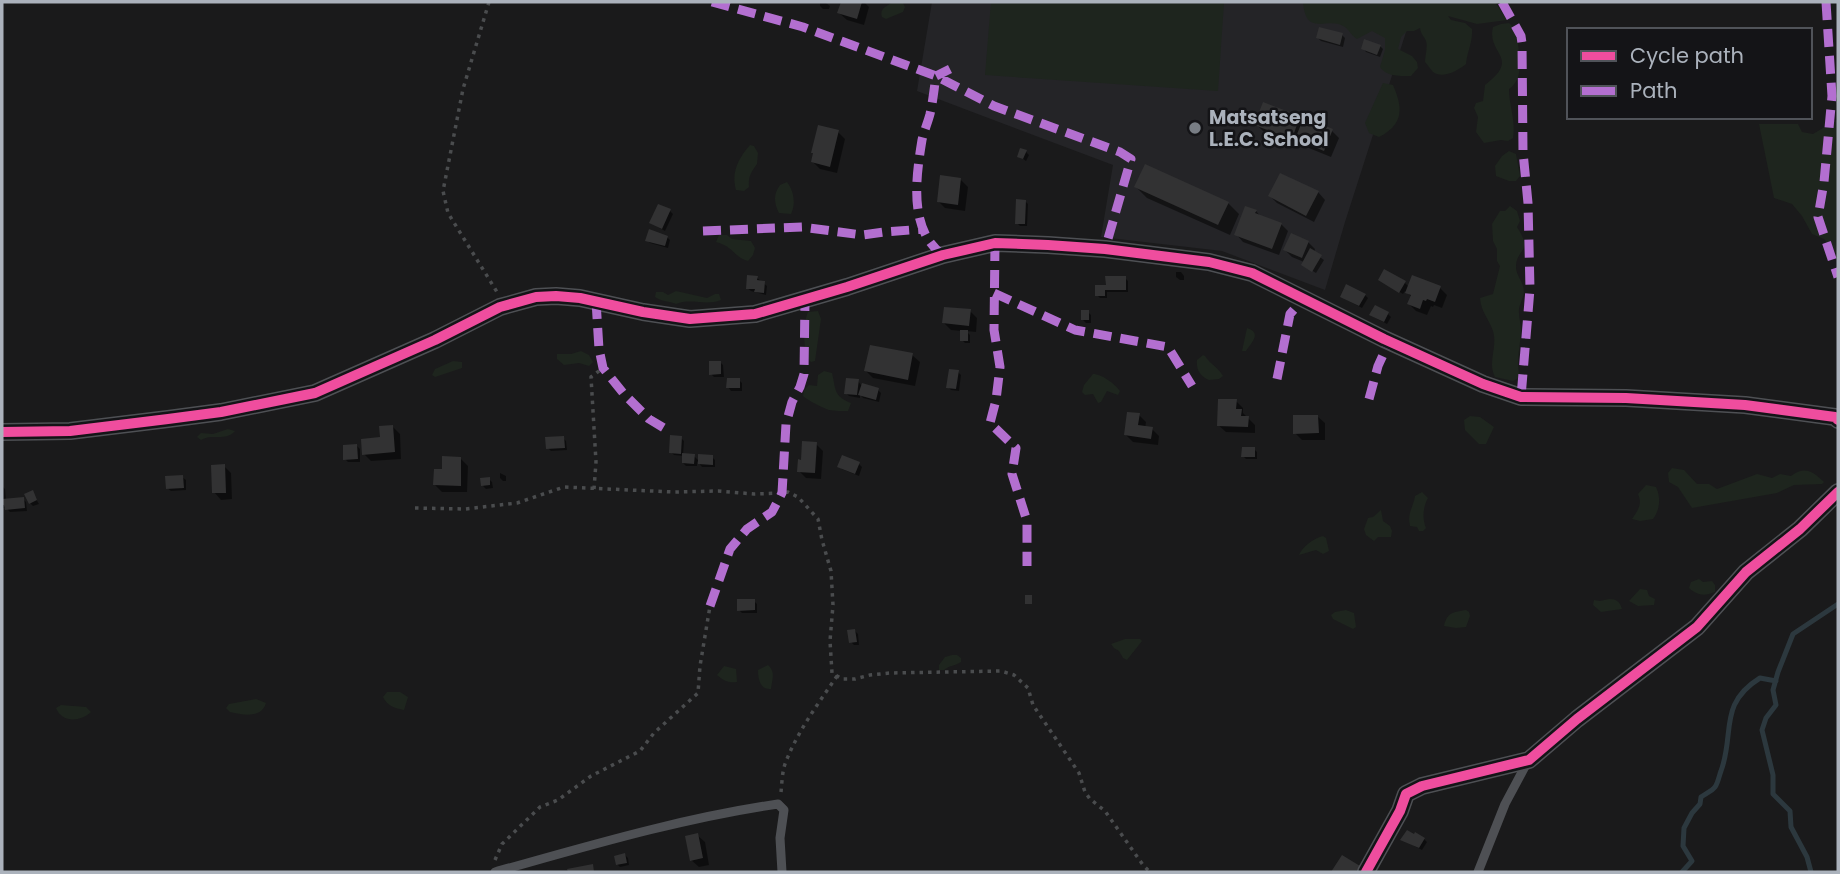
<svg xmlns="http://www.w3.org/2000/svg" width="1840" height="874" viewBox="0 0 1840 874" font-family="Poppins,sans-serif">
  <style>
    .built { fill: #242427 }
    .green { fill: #1e251e }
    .shadow { fill: #0007 }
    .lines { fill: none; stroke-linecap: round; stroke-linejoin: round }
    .stream { stroke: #2c383e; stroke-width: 5 }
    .building { fill: #323233 }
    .path { stroke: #4a4c4e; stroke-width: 3.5; stroke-dasharray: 3.5 5; stroke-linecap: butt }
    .service { stroke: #4e5054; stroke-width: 9 }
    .minor { stroke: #4e5054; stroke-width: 18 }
    .quiet { stroke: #b36fd0; stroke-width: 9; stroke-dasharray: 18 9; stroke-linecap: butt }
    .cycleway-casing { stroke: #141417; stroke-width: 15 }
    .cycleway { stroke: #ef4d9e; stroke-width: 10 }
    .poi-dot { fill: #787d84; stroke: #141417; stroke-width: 2.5 }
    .labels { text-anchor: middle; stroke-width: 5; stroke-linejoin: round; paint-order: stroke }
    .poi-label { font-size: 19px; font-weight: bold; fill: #abb2bc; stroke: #141417; text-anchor: start }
  </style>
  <rect width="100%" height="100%" fill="#1a1a1b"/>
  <path class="built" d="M 932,2 L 1318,2 L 1321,10 L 1406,32 L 1345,222 L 1325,290 L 1222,251 L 1101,237 L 1113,165 L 917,91 Z"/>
  <path class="green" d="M 892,2 L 903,3 L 905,7 L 903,12 L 886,19 L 882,17 C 879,8 887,7 892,2 Z
    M 991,2 L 1224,2 L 1218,91 L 985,75 Z
    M 1303,2 L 1495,2 L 1507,20 L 1477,24 L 1448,16 L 1451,20 L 1465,23 L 1472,29 C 1473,42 1467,52 1466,64 C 1458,71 1442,79 1433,72 C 1430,69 1428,65 1425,62 C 1425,56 1428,46 1426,41 C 1424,36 1421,35 1420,28 L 1414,31 L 1407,31 L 1401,37 L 1398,49 L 1412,56 L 1417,62 L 1418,68 L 1411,76 C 1400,76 1387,77 1380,67 L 1385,50 L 1385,38 L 1372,31 L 1357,39 C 1352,36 1349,30 1345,27 C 1329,15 1306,39 1303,2 Z
    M 1509,23 L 1517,31 C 1517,50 1527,77 1509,89 C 1509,106 1516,120 1513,138 L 1508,141 L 1501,140 L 1484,143 L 1476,132 L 1478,117 L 1474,108 L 1476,103 L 1483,101 L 1485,85 C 1522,57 1486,54 1493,27 L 1501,24 Z
    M 1383,83 L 1393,85 C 1403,108 1404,124 1379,137 L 1369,133 L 1365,123 Z
    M 1838,119 L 1838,255 L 1824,239 L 1812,234 L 1802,216 L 1792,204 L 1774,198 L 1759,124 L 1798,124 L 1802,132 L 1813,134 Z
    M 750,145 L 754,146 L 758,153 L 757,164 C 751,172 748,177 749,187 L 744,191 L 736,190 C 731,172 738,159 750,145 Z
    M 1509,151 L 1516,154 L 1520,176 L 1516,181 L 1509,181 L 1496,176 L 1495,166 L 1502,156 Z
    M 787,182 C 794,191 796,204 791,214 L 779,213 C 774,203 773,194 780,185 Z
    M 1510,206 L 1517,211 L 1520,221 L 1517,227 C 1534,253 1516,248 1516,267 C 1516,276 1524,282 1524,292 C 1523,300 1518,306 1519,313 C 1519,319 1521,324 1521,330 C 1521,341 1518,351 1518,362 C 1518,367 1519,372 1519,378 L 1513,381 L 1495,377 C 1487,362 1498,347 1493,331 C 1489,319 1481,312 1480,298 L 1493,294 L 1500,266 L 1497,261 L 1497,249 L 1493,241 L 1492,224 L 1500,211 L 1505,211 Z
    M 719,235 L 727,235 L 732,239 L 751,241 L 755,248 L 753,255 L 748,261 C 735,258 733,246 716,242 Z
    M 676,291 L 707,298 L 715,294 L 719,294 L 721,300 C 706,306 691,298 676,304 C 669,301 662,302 655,297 L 656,292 L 663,292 L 668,295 Z
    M 818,311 L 821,319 L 815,361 L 811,362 C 802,354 803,323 808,312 Z
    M 1247,328 C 1262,333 1252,342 1246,351 L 1242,351 Z
    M 581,351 L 589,355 L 593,362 L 589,366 L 579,363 L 564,365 L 557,359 L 557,354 L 571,354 Z
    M 1203,355 L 1205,356 C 1210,364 1219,368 1223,376 L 1219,379 L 1209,380 C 1200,376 1196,370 1197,360 Z
    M 453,361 L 462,362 L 462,368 L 435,377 L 432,375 L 435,369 Z
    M 824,371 L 832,373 C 836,389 833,396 851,403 L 848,411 C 842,411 835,411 829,410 C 823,408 807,400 803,396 L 804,390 L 809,385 L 817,386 L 818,375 Z
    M 1093,374 C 1102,374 1115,384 1120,391 L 1118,395 L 1107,391 L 1101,402 L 1098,403 L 1093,394 L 1085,395 L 1082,392 L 1084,385 Z
    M 1470,416 L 1480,417 L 1494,427 L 1486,444 L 1479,444 L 1465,430 L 1464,420 Z
    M 228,429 L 235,431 C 226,442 212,433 201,440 L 197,437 L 201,433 L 213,434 Z
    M 1672,468 L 1684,470 L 1697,484 L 1709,484 L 1717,489 L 1757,474 L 1772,478 L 1780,474 L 1791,476 C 1805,466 1812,471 1824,482 L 1822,484 L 1794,485 L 1777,493 L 1692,508 L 1678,487 L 1669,482 L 1668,473 Z
    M 1646,485 L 1656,487 C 1661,497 1660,510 1653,519 L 1640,521 L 1632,519 C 1637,511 1643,505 1638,494 Z
    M 1422,492 L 1428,498 C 1423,507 1422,518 1426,528 L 1423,531 L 1419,531 L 1417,527 L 1410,526 C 1407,512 1413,509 1415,496 Z
    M 1381,510 L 1383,521 L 1390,526 L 1392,531 L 1391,537 L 1378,537 L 1374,541 L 1366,535 L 1364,529 L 1368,518 L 1373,517 Z
    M 1323,536 L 1326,538 L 1329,551 L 1323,554 L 1316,550 L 1299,555 C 1302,547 1314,538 1323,536 Z
    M 1699,579 L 1703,582 L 1712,581 L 1715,585 L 1715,592 C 1705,596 1698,596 1689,588 L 1691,582 Z
    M 1640,589 L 1647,590 L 1649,596 L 1655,599 L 1654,605 L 1638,606 L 1629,601 Z
    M 1609,599 C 1617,599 1620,602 1622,609 L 1601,612 L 1593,605 L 1594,600 L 1600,601 Z
    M 1346,610 L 1354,613 L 1356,627 L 1353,629 L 1333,619 L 1331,615 L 1335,612 Z
    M 1466,610 L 1469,612 L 1470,616 L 1466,627 L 1456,628 L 1444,626 C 1447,612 1454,612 1466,610 Z
    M 1125,639 L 1140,639 L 1142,641 L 1127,660 L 1123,658 L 1119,651 L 1114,648 L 1111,644 Z
    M 952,655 L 957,655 L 961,658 L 961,662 C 955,666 950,665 944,670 L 939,670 L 939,665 L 945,657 Z
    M 768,665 C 776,672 772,680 771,689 C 760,690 758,679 758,670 Z
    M 724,666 L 736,669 L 737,682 C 728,683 724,681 717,675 Z
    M 387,692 L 400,692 L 408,697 L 404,710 C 395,708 387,706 383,697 Z
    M 256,699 L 266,703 C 261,719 243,715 230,712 L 226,708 L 229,704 Z
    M 61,705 L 86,707 L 91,712 C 80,722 62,723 56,708 Z"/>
  <path class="shadow" d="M 843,2 L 864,2 L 869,7 L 864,25 L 847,20 L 839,13 Z
    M 820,3 L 826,3 L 830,6 L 829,9 L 823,9 L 820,6 Z
    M 1342,35 L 1345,38 L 1343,47 L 1321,41 L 1318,38 Z
    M 1380,46 L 1383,49 L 1380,57 L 1366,52 L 1363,48 Z
    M 1299,118 L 1304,122 L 1332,131 L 1339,138 L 1331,157 L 1304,146 L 1300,142 L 1299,145 L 1263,131 L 1256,124 Z
    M 838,132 L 845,139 L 837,173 L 820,169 L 813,162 L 815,154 Z
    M 1026,152 L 1029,155 L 1026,161 L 1019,156 Z
    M 961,180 L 968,187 L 965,211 L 945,208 L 938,201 Z
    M 1136,187 L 1228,203 L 1239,214 L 1230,235 L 1147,198 Z
    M 1318,192 L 1325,200 L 1314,222 L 1277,203 L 1270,196 Z
    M 1025,201 L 1028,204 L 1027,226 L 1020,226 L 1017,223 Z
    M 670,211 L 673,214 L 665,231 L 651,223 Z
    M 1256,211 L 1262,218 L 1281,224 L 1288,231 L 1279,255 L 1243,242 L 1236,234 Z
    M 667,237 L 670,240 L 668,248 L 650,243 L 647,240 Z
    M 1308,242 L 1315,249 L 1314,253 L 1324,260 L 1316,273 L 1306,267 L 1304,262 L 1292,257 L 1285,250 Z
    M 1176,272 L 1181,272 L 1184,276 L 1184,280 L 1180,280 L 1176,277 Z
    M 1413,277 L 1440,288 L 1447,295 L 1442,308 L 1434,305 L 1433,307 L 1431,306 L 1427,315 L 1416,311 L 1409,304 L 1412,297 L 1405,291 L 1403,294 L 1383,282 L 1405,283 L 1409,287 Z
    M 757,278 L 767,286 L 766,295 L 751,291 L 747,288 Z
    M 1125,278 L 1128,281 L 1128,292 L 1107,292 L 1107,298 L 1100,298 L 1097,295 L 1107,287 Z
    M 1365,295 L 1368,298 L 1362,308 L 1345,299 Z
    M 970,311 L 977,318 L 976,332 L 966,331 L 970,335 L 970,343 L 965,343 L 962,340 L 962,331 L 951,330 L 944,323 Z
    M 1088,312 L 1091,315 L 1091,323 L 1086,323 L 1083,320 Z
    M 1388,314 L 1391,317 L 1387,324 L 1374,317 Z
    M 912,355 L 920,362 L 915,386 L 873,378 L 866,371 Z
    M 720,362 L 723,365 L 724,377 L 714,377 L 711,374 Z
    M 958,372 L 961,375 L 959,391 L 951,390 L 948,387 Z
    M 739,380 L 742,383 L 742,391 L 731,391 L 728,387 Z
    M 858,381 L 861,385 L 878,390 L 881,393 L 879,402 L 863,398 L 860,394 L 860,398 L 849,396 L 846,393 Z
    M 1236,401 L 1243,408 L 1243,413 L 1255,425 L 1255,433 L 1226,432 L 1218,425 Z
    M 1139,415 L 1146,422 L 1145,428 L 1152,429 L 1159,436 L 1158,445 L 1133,442 L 1126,435 Z
    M 1317,416 L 1325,423 L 1325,440 L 1302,440 L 1295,433 Z
    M 393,427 L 400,434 L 401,459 L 371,461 L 364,454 Z
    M 563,438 L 566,441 L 567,450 L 551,451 L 548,448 Z
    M 681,438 L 684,441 L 683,455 L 694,456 L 699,461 L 712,457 L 715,460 L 715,467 L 702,467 L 697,461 L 697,466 L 686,466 L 683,463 L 684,456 L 674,455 L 671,452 Z
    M 816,444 L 823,451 L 821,479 L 806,478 L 799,471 L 802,462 Z
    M 357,446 L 360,449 L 360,462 L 348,462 L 345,459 Z
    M 1254,449 L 1257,452 L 1257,459 L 1246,459 L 1243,456 Z
    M 843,457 L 859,464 L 862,467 L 859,476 L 842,469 L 839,466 Z
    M 461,459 L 468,466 L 467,492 L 442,492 L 435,485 Z
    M 224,466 L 231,473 L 232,499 L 221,500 L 214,492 Z
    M 500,473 L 506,476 L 506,481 L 503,481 L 500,478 Z
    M 182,477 L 186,480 L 186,490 L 171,491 L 167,488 Z
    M 489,479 L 492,482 L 493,488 L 486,489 L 483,486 Z
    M 2,486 L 5,489 L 6,500 L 23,499 L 26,502 L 27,511 L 10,512 L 6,508 L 2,508 Z
    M 32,492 L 39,504 L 33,506 L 30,503 Z
    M 754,601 L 757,604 L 757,613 L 742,613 L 739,610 Z
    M 855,631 L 858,634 L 859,645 L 854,645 L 851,642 Z
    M 697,835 L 705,842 L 709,865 L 699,867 L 691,860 Z
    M 1424,839 L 1427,842 L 1422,850 L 1403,840 Z
    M 625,855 L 628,858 L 629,865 L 620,867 L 617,864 Z"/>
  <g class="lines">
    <path class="stream" d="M 1682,872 L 1692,861 L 1683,846 L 1684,828 L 1692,813 L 1700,804 L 1701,797 C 1705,794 1712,791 1715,787 C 1718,783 1719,776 1721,771 C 1735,733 1718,704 1760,678 L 1776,681
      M 1811,872 L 1807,857 L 1791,827 L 1790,811 L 1773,794 L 1773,775 L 1762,730 L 1766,718 L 1776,705 L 1773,690 L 1778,672 L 1793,634 L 1838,604"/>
  </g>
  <path class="building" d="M 841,2 L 862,2 L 857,19 L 837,13 Z
    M 1319,27 L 1343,33 L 1340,45 L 1316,38 Z
    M 1364,39 L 1381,45 L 1377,55 L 1361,49 Z
    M 1263,102 L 1300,116 L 1292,139 L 1254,125 Z
    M 1304,117 L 1333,129 L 1324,151 L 1295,139 Z
    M 818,125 L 839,130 L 830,167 L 811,162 L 813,153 L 811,153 Z
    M 1020,148 L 1027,150 L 1023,159 L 1017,157 Z
    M 1145,164 L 1229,202 L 1218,225 L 1134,187 Z
    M 1280,173 L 1319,191 L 1306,216 L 1268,196 Z
    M 940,175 L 961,178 L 958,205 L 937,202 Z
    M 1016,199 L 1026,200 L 1025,224 L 1015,224 Z
    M 658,204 L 671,209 L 662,229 L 649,223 Z
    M 1245,206 L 1257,210 L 1255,213 L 1282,223 L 1272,249 L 1234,235 Z
    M 649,229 L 668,236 L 665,246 L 645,241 Z
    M 1291,233 L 1309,241 L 1302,258 L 1283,250 Z
    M 1310,248 L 1322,255 L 1312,272 L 1301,265 Z
    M 1384,269 L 1406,281 L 1399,293 L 1378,280 Z
    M 747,275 L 758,276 L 757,280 L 765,281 L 764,293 L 754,292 L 755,289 L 746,289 Z
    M 1412,275 L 1441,286 L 1435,302 L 1427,299 L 1426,301 L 1423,300 L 1420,309 L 1407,304 L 1411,295 L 1405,293 Z
    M 1105,276 L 1126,276 L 1126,290 L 1105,290 L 1105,296 L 1095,296 L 1095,285 L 1106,285 Z
    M 1346,284 L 1366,294 L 1359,306 L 1340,297 Z
    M 1375,305 L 1389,312 L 1384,322 L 1369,315 Z
    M 944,307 L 971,309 L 969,326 L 942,323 Z
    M 1081,310 L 1089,310 L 1089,320 L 1081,320 Z
    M 960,330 L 968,330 L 968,341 L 960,341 Z
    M 870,345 L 913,353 L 908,380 L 864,371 Z
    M 709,361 L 721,361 L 721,374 L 709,375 Z
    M 949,369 L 959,370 L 956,389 L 946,388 Z
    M 727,378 L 740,378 L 740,388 L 726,388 Z
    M 846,378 L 859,379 L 857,395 L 844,394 Z
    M 862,383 L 879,388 L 876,400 L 858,395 Z
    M 1218,399 L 1237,399 L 1236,409 L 1242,409 L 1241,416 L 1249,416 L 1248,427 L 1217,426 Z
    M 1127,412 L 1140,413 L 1138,425 L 1153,427 L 1151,439 L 1124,435 Z
    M 1293,415 L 1318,415 L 1319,433 L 1293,434 Z
    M 393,425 L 395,452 L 362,455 L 361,439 L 380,437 L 379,426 Z
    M 670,435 L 682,436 L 681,454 L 669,453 Z
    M 564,436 L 565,448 L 546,449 L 545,437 Z
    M 802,441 L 817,442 L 815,473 L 797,472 L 798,459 L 801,460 Z
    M 357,444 L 358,459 L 343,460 L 343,445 Z
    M 1242,447 L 1255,447 L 1255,457 L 1241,457 Z
    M 682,453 L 695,454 L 694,464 L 682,463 Z
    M 698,454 L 713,455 L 713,465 L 698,464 Z
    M 842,455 L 860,462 L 855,474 L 837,467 Z
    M 442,456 L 461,457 L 461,486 L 433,485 L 434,469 L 442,469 Z
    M 225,464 L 226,493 L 212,493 L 211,465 Z
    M 183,475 L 184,488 L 166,489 L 165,476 Z
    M 490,477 L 490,485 L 481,486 L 480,478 Z
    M 33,490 L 37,500 L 29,504 L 24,494 Z
    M 24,497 L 25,508 L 5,510 L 4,505 L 2,505 L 2,499 Z
    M 1025,595 L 1032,595 L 1032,604 L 1025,604 Z
    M 737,599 L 755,599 L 755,610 L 737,611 Z
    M 855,629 L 857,642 L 849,643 L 847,630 Z
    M 1407,830 L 1414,834 L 1415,832 L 1425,838 L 1419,848 L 1400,840 Z
    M 698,833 L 703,858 L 690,861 L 685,836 Z
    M 625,853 L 627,863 L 616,865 L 614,856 Z
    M 1342,855 L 1360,866 L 1356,872 L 1331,872 Z
    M 593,864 L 594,872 L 568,872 L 567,869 Z"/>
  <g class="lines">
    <path class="path" d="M 489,2 L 463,89 L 443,191 L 448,213 L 497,292
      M 594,489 L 596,462 L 591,377 L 603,368
      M 415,508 L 465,509 L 517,503 L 564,487 L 674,492 L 718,491 L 754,494 L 782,493 L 788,492 L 798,497 L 818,519 L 822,540 L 831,571 L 833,605 L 830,641 L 832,673 L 842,679 L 855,679 L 870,675 L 890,673 L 1001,671 L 1014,675 L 1028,688 L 1033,705 L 1079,773 L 1085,792 L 1090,799 L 1105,811 L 1143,865 L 1150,872
      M 781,792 C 782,783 782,773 785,764 C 797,732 818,704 837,676
      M 495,860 L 502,844 L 540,807 L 558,800 L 591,776 L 640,751 L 654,733 L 698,693 L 700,666 L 710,606"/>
    <path class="service" d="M 495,872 C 588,846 682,818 778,804 L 784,810 L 780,838 L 782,872
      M 1478,872 L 1505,804 L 1528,761"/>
    <path class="minor" d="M 2,432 L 70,431 L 168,419 L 221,412 L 315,393 L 435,340 L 500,307 L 536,297 L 556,296 L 580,298 L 643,312 L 690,319 L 755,314 L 847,287 L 943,255 L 995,243 L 1048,245 L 1105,249 L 1209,262 L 1252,273 L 1384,339 L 1483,384 L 1521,397 L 1626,398 L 1745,405 L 1835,417 L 1838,420
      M 1366,872 L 1400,811 L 1406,794 L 1422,786 L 1529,760 L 1577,719 L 1697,627 L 1746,572 L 1800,529 L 1838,492"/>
    <path class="quiet" d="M 712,2 L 803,27 L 936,76 L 994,106 L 1120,152 L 1131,159 L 1105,249
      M 1502,2 L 1521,36 L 1522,43 L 1523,152 L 1528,203 L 1530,289 L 1521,397
      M 1826,2 L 1832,96 L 1824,182 L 1818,217 L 1838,277
      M 703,231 L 802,227 L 862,235 L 884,232 L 924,229
      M 995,243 L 994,330 L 1000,367 L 996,400 L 990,423 L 1016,448 L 1012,474 L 1027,521 L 1027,566
      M 943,255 C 908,230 916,177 922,140 C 924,131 928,122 930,114 C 933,101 934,89 936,76 L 950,69
      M 994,293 L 1075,330 L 1168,347 L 1192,386
      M 596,301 L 599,349 L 603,368 L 624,394 L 649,419 L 669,431
      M 1277,379 L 1290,314 L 1303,299
      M 1369,399 L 1378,366 L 1389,342
      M 710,606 L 730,549 L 747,529 L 772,512 L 782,493 L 786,424 L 792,402 L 800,387 L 804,374 L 805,299"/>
    <defs>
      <path id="cycleway" d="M 2,432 L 70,431 L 168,419 L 221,412 L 315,393 L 435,340 L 500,307 L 536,297 L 556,296 L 580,298 L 643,312 L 690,319 L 755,314 L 847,287 L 943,255 L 995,243 L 1048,245 L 1105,249 L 1209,262 L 1252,273 L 1384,339 L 1483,384 L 1521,397 L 1626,398 L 1745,405 L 1835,417 L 1838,420
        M 1366,872 L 1400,811 L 1406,794 L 1422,786 L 1529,760 L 1577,719 L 1697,627 L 1746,572 L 1800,529 L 1838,492"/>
    </defs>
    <use href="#cycleway" class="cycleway-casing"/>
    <use href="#cycleway" class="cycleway"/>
  </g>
  <circle class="poi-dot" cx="1195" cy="128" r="7"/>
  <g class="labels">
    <g class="poi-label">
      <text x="1209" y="124">Matsatseng<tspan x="1209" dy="22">L.E.C. School</tspan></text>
    </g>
  </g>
  <rect width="1840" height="874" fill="none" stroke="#abb2bc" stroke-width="7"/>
  <rect x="1567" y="28" width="245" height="91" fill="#141417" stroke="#505359" stroke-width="2"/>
  <rect x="1581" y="51" width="35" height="10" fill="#ef4d9e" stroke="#505359" stroke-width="2"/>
  <text x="1630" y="63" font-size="21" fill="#abb2bc">Cycle path</text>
  <rect x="1581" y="86" width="35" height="10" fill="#b36fd0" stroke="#505359" stroke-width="2"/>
  <text x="1630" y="98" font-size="21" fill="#abb2bc">Path</text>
</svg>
